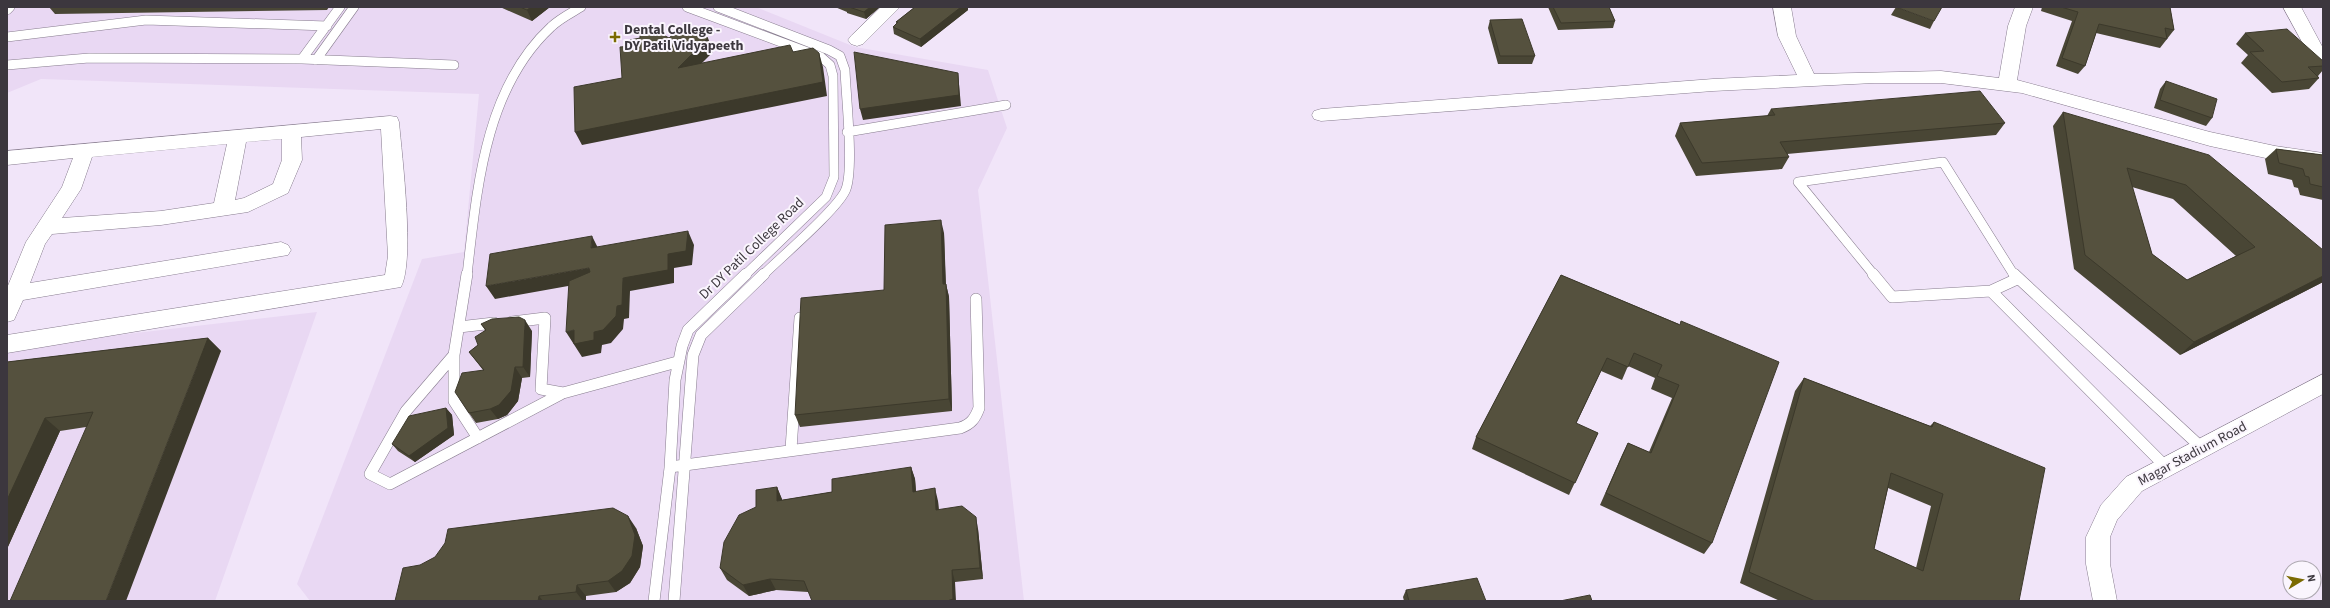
<svg xmlns="http://www.w3.org/2000/svg" width="2330" height="608" viewBox="0 0 2330 608" font-family="'Source Sans 3',sans-serif">
  <style>
    .built { fill: #e9d8f3 }
    .lines { fill: none; stroke-linecap: round; stroke-linejoin: round }
    .lane-far1-casing { stroke: #877c8e; stroke-width: 10 }
    .lane-casing { stroke: #877c8e; stroke-width: 12 }
    .street-casing { stroke: #877c8e; stroke-width: 1 }
    .lane-far1 { stroke: #fff; stroke-width: 9 }
    .lane { stroke: #fff; stroke-width: 11 }
    .street { fill: #fff; fill-rule: evenodd }
    .wall { fill: #494635; fill-rule: evenodd }
    .shaded-wall { fill: #3c392b }
    .building { fill: #55513e; stroke: #3c392b; fill-rule: evenodd }
    .poi-dot { fill: #7b6a02; stroke: #faf5fd; stroke-width: 1.5 }
    .labels { text-anchor: middle; stroke-width: 4; stroke-linejoin: round; paint-order: stroke }
    .poi-label { font-size: 14px; font-weight: bold; fill: #3c373e; stroke: #faf5fd; text-anchor: start }
    .street-label { font-size: 14px; fill: #3c373e; stroke: #faf5fd }
  </style>
  <rect width="100%" height="100%" fill="#f1e5f9"/>
  <path class="built" d="M 7,7 L 756,7 L 855,47 L 988,70 L 1007,128 L 978,190 L 1024,601 L 310,601 L 297,584 L 422,259 L 464,252 L 479,94 L 41,79 L 7,93 Z
    M 317,312 L 215,601 L 7,601 L 7,348 Z"/>
  <g class="lines">
    <defs>
      <path id="lane-far1" d="M 687,7 L 821,57 L 830,65 L 833,76 L 834,177 L 826,197 L 745,275
        M 718,7 L 829,50 L 840,56 L 845,70 C 846,97 854,167 846,189 C 840,207 779,259 763,275
        M 7,10 L 10,7
        M 7,37 L 146,20 L 327,26
        M 302,59 L 340,7
        M 316,60 L 354,7
        M 7,65 L 89,58 L 302,59 L 454,65
        M 847,132 L 1006,105
        M 467,275 C 477,190 484,89 551,27 C 559,19 571,13 581,7
        M 1874,275 L 1798,182 L 1943,162 L 2014,275"/>
      <path id="lane" d="M 467,274 L 454,355 L 406,411 L 370,474 L 390,484 L 563,393 L 677,362
        M 1873,274 L 1892,297 L 1991,291 L 2166,467
        M 2014,274 L 2202,448
        M 1991,291 L 2017,279
        M 512,322 L 545,318 L 541,389 L 563,393
        M 459,327 L 494,323
        M 454,355 L 454,401 L 478,438
        M 791,449 L 800,318
        M 670,467 L 960,428 C 971,424 975,419 979,408 L 976,299
        M 654,601 L 670,468 L 675,380 L 682,346 L 688,330 L 746,274
        M 674,601 L 693,355 L 701,335 L 764,274"/>
      <path id="street" d="M 881,7 L 900,7 L 863,44 L 857,46 L 851,44 L 848,40 L 851,36 Z
        M 1773,7 L 1791,7 L 1796,36 L 1814,74 L 1941,71 L 1999,78 L 2008,26 L 2015,7 L 2033,7 L 2026,26 L 2017,80 L 2210,132 L 2275,146 L 2323,153 L 2323,167 L 2275,160 L 2210,146 L 2022,93 L 1941,83 L 1874,83 L 1713,91 L 1321,121 L 1314,119 L 1312,115 L 1314,111 L 1321,109 L 1713,79 L 1797,75 L 1778,36 Z
        M 2283,7 L 2301,7 L 2323,48 L 2323,70 L 2317,68 L 2314,64 Z
        M 390,116 L 397,117 L 399,122 C 402,156 415,261 401,287 L 7,353 L 7,335 L 385,275 L 388,256 L 381,129 L 301,137 L 302,160 L 288,193 L 248,212 L 161,225 L 52,234 L 45,244 L 30,283 L 281,242 L 288,245 L 291,250 L 288,255 L 23,300 L 14,320 L 7,322 L 7,288 L 26,242 L 62,187 L 73,158 L 7,165 L 7,151 ZM 282,139 L 282,160 L 273,184 L 244,198 L 235,200 L 246,142 ZM 227,144 L 214,203 L 161,211 L 62,218 L 81,189 L 92,157 Z
        M 2323,374 L 2323,394 L 2142,491 L 2117,520 L 2110,537 L 2110,564 L 2117,601 L 2093,601 L 2086,564 L 2086,537 L 2101,505 L 2126,477 Z"/>
    </defs>
    <use href="#lane-far1" class="lane-far1-casing"/>
    <use href="#lane" class="lane-casing"/>
    <use href="#street" class="street-casing"/>
    <use href="#lane-far1" class="lane-far1"/>
    <use href="#lane" class="lane"/>
    <use href="#street" class="street"/>
  </g>
  <path class="wall" d="M 49,7 L 329,7 L 327,10 L 55,14 Z
    M 500,7 L 550,7 L 532,21 Z
    M 835,7 L 880,7 L 866,19 L 847,13 L 847,12 Z
    M 915,7 L 968,7 L 968,10 L 921,47 L 894,34 L 893,27 L 897,24 L 896,22 Z
    M 1548,7 L 1609,7 L 1615,21 L 1613,28 L 1558,30 Z
    M 1896,7 L 1934,21 L 1930,29 L 1891,15 Z
    M 2042,7 L 2170,7 L 2174,30 L 2160,48 L 2096,33 L 2085,66 L 2078,74 L 2056,66 L 2072,21 L 2041,11 Z
    M 1490,20 L 1535,56 L 1532,64 L 1498,64 L 1488,28 Z
    M 2245,33 L 2323,61 L 2323,70 L 2318,76 L 2319,78 L 2309,89 L 2272,93 L 2241,63 L 2248,55 L 2236,44 Z
    M 2166,81 L 2212,118 L 2206,126 L 2154,108 L 2160,89 Z
    M 1771,109 L 2005,123 L 1996,135 L 1787,154 L 1789,157 L 1782,169 L 1696,176 L 1675,136 L 1680,123 L 1767,116 Z
    M 2063,112 L 2323,250 L 2323,282 L 2180,355 L 2074,269 L 2053,126 ZM 2132,187 L 2173,199 L 2236,256 L 2187,280 L 2152,254 Z
    M 2276,149 L 2323,155 L 2323,200 L 2300,195 L 2298,188 L 2294,187 L 2292,180 L 2268,174 L 2265,159 Z
    M 944,233 L 946,284 L 949,297 L 952,411 L 800,427 L 795,415 L 884,290 Z
    M 1561,275 L 1679,324 L 1712,543 L 1704,554 L 1600,505 L 1622,455 L 1628,443 L 1649,452 L 1672,398 L 1651,389 L 1655,378 L 1628,366 L 1622,380 L 1601,371 L 1576,424 L 1598,433 L 1569,495 L 1472,449 L 1476,437 Z
    M 481,324 L 532,331 L 530,377 L 522,378 L 518,401 L 507,415 L 498,419 L 476,423 L 469,413 L 483,370 L 469,352 L 478,345 L 485,330 Z
    M 208,338 L 221,351 L 86,427 L 60,431 L 7,549 L 7,362 Z
    M 1804,378 L 1930,426 L 1934,422 L 2019,601 L 1780,601 L 1740,583 L 1795,391 ZM 1888,488 L 1931,506 L 1916,568 L 1874,549 Z
    M 446,408 L 452,415 L 454,435 L 415,462 L 398,451 L 392,444 Z
    M 911,467 L 915,479 L 916,492 L 938,501 L 939,510 L 978,529 L 983,579 L 955,582 L 808,592 L 776,590 L 749,596 L 727,580 L 720,568 L 756,507 L 777,487 L 782,500 L 832,492 Z
    M 636,528 L 643,546 L 640,567 L 630,583 L 616,592 L 586,596 L 586,601 L 395,601 Z
    M 1406,590 L 1486,601 L 1404,601 L 1403,597 Z"/>
  <path class="shaded-wall" d="M 531,7 L 550,7 L 532,21 L 527,10 Z
    M 870,7 L 880,7 L 866,19 L 864,12 Z
    M 961,7 L 968,7 L 968,10 L 921,47 L 920,39 Z
    M 708,38 L 713,52 L 683,82 L 678,68 Z
    M 819,53 L 823,67 L 827,96 L 582,145 L 575,132 Z
    M 958,73 L 961,106 L 863,120 L 860,109 Z
    M 941,220 L 944,233 L 946,297 L 943,284 Z
    M 688,231 L 694,245 L 692,265 L 674,268 L 674,283 L 630,291 L 629,318 L 624,319 L 623,329 L 611,343 L 602,345 L 601,353 L 582,357 L 566,332 L 574,330 L 594,332 L 617,306 L 623,278 L 668,254 Z
    M 592,236 L 599,250 L 591,248 Z
    M 589,268 L 596,281 L 495,299 L 486,286 Z
    M 2323,276 L 2323,282 L 2180,355 L 2194,342 Z
    M 946,284 L 949,297 L 952,411 L 949,399 Z
    M 525,320 L 532,331 L 530,377 L 523,367 Z
    M 208,338 L 221,351 L 126,601 L 106,601 Z
    M 515,367 L 522,378 L 518,401 L 507,415 L 498,419 L 490,409 Z
    M 446,408 L 452,415 L 454,435 L 415,462 L 409,456 Z
    M 45,418 L 60,431 L 7,549 L 7,500 Z
    M 911,467 L 915,479 L 917,504 L 913,492 Z
    M 777,487 L 782,499 L 782,513 L 777,501 Z
    M 935,488 L 938,501 L 939,522 L 936,510 Z
    M 628,516 L 636,528 L 643,546 L 640,567 L 630,583 L 616,592 L 608,581 Z
    M 976,517 L 978,529 L 983,579 L 980,568 Z
    M 952,570 L 955,582 L 956,601 L 947,601 Z
    M 770,579 L 776,590 L 749,596 L 743,585 Z
    M 577,585 L 586,596 L 586,601 L 583,601 L 576,592 Z
    M 539,596 L 543,601 L 538,601 Z"/>
  <path class="building" d="M 520,7 L 531,7 L 527,10 Z
    M 849,7 L 870,7 L 864,12 Z
    M 915,7 L 961,7 L 920,39 L 893,27 L 898,22 L 896,22 Z
    M 1553,7 L 1609,7 L 1615,21 L 1561,23 Z
    M 1896,7 L 1942,7 L 1934,21 Z
    M 2061,7 L 2170,7 L 2174,30 L 2165,28 L 2167,39 L 2099,24 L 2085,66 L 2062,58 L 2078,12 Z
    M 1522,19 L 1535,56 L 1500,56 L 1490,20 Z
    M 682,27 L 708,38 L 678,68 L 790,45 L 793,52 L 813,48 L 819,53 L 823,82 L 575,132 L 574,87 L 622,78 L 620,47 L 631,46 L 630,40 L 640,38 L 640,35 L 658,32 L 669,38 Z
    M 2287,29 L 2323,61 L 2323,66 L 2308,67 L 2319,78 L 2282,82 L 2250,52 L 2264,51 L 2245,33 Z
    M 854,52 L 958,73 L 959,95 L 860,109 Z
    M 2166,81 L 2217,99 L 2212,118 L 2160,100 Z
    M 1980,91 L 2005,123 L 1780,142 L 1789,157 L 1702,163 L 1680,123 L 1775,115 L 1771,109 Z
    M 2063,112 L 2209,155 L 2323,250 L 2323,276 L 2194,342 L 2085,255 ZM 2127,168 L 2186,185 L 2255,247 L 2187,280 L 2152,254 Z
    M 2276,149 L 2323,155 L 2323,187 L 2310,184 L 2309,177 L 2305,176 L 2303,169 L 2279,163 Z
    M 941,220 L 943,284 L 946,284 L 949,399 L 795,415 L 801,298 L 884,290 L 885,225 Z
    M 688,231 L 686,251 L 668,254 L 668,270 L 623,278 L 622,305 L 617,306 L 616,316 L 603,330 L 594,332 L 594,340 L 574,344 L 574,330 L 566,332 L 569,281 L 590,272 L 589,268 L 486,286 L 490,254 L 592,236 L 591,248 Z
    M 1561,275 L 1680,325 L 1681,321 L 1779,362 L 1712,543 L 1606,493 L 1628,443 L 1651,453 L 1679,385 L 1657,376 L 1662,365 L 1634,353 L 1628,367 L 1607,358 L 1576,423 L 1598,433 L 1575,483 L 1476,437 Z
    M 519,317 L 525,320 L 523,367 L 515,367 L 511,391 L 499,405 L 490,409 L 469,413 L 455,392 L 462,373 L 484,370 L 469,352 L 478,345 L 475,337 L 486,330 L 481,324 L 492,319 Z
    M 208,338 L 106,601 L 10,601 L 93,412 L 45,418 L 7,500 L 7,362 Z
    M 1804,378 L 1932,427 L 1934,422 L 2045,468 L 2019,601 L 1815,601 L 1749,572 ZM 1891,473 L 1943,494 L 1923,571 L 1874,549 Z
    M 446,408 L 448,428 L 409,456 L 392,444 L 409,416 Z
    M 911,467 L 913,492 L 935,488 L 936,510 L 962,506 L 976,517 L 980,568 L 952,570 L 953,599 L 947,601 L 812,601 L 804,581 L 770,579 L 743,585 L 720,568 L 724,542 L 739,515 L 756,507 L 756,490 L 777,487 L 777,501 L 832,492 L 832,479 Z
    M 613,508 L 628,516 L 635,535 L 632,556 L 622,571 L 608,581 L 577,585 L 576,592 L 539,596 L 538,601 L 395,601 L 403,568 L 420,565 L 435,557 L 445,543 L 448,529 Z
    M 1477,578 L 1486,601 L 1409,601 L 1406,590 Z
    M 1590,595 L 1592,601 L 1560,601 Z"/>
  <path class="poi-dot" d="M613 31h4v4h4v4h-4v4h-4v-4h-4v-4h4z"/>
  <g class="labels">
    <g class="poi-label">
      <text x="624" y="34">Dental College -<tspan x="624" dy="16">DY Patil Vidyapeeth</tspan></text>
    </g>
    <g class="street-label">
      <text transform="translate(751 248) rotate(-44)" y="5">Dr DY Patil College Road</text>
      <text transform="translate(2192 453) rotate(-28)" y="5">Magar Stadium Road</text>
    </g>
  </g>
  <rect width="2330" height="608" fill="none" stroke="#3c373e" stroke-width="16"/>
  <g transform="translate(2302 580) rotate(80)"><circle r="19" fill="#faf5fd" stroke="#aea9b1"/>
  <path d="M0-3L7 15L0 10L-7 15Z" fill="#7b6a02"/>
  <text y="-6" font-size="11" font-weight="bold" text-anchor="middle" fill="#3c373e">N</text>
  </g>
</svg>
